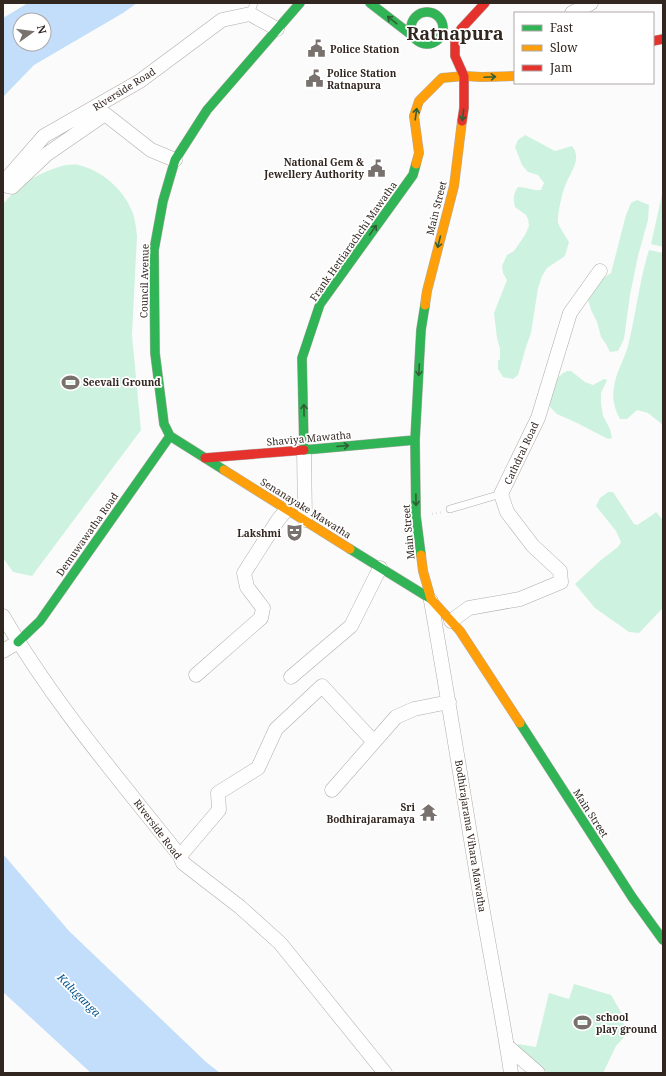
<svg xmlns="http://www.w3.org/2000/svg" width="666" height="1076" viewBox="0 0 666 1076" font-family="'Noto Serif',serif">
  <style>
    .green { fill: #cef2e0 }
    .water { fill: #c2defa; fill-rule: evenodd }
    .lines { fill: none; stroke-linecap: round; stroke-linejoin: round }
    .lane-casing { stroke: #b1aca9; stroke-width: 8 }
    .street-casing { stroke: #b1aca9; stroke-width: 15 }
    .fast-casing { stroke: #b1aca9; stroke-width: 10 }
    .slow-casing { stroke: #b1aca9; stroke-width: 10 }
    .jam-casing { stroke: #b1aca9; stroke-width: 10 }
    .path { stroke: #e0dfdf; stroke-width: 2; stroke-dasharray: 1 3; stroke-linecap: butt }
    .lane { stroke: #fefefe; stroke-width: 7 }
    .street { stroke: #fefefe; stroke-width: 14 }
    .fast { stroke: #30b455; stroke-width: 9 }
    .slow { stroke: #ff9f0a; stroke-width: 9 }
    .jam { stroke: #e5322d; stroke-width: 9 }
    .oneway { stroke: #315f35 }
    .labels { text-anchor: middle; stroke-width: 3.5; stroke-linejoin: round; paint-order: stroke }
    .poi-label { font-size: 10px; font-weight: bold; fill: #322620; stroke: #fff; text-anchor: start }
    .street-label { font-size: 10px; fill: #322620; stroke: #fff }
    .water-label { font-size: 11px; font-style: italic; fill: #085791; stroke: #fff }
    .town-label { font-size: 18px; font-weight: bold; fill: #322620; stroke: #fff }
  </style>
  <rect width="100%" height="100%" fill="#fbfbfb"/>
  <path class="green" d="M 525,135 L 555,151 L 572,146 C 583,159 569,174 565,186 C 562,193 557,216 558,223 C 560,228 566,237 569,242 L 565,256 L 547,268 L 542,276 L 538,288 L 531,333 L 526,347 L 518,375 L 513,379 L 503,377 L 498,369 L 498,361 L 500,359 L 500,349 L 497,338 L 494,313 L 507,280 L 503,273 L 502,266 L 507,255 L 514,251 L 525,235 L 529,226 L 528,219 L 526,215 L 515,207 C 513,199 513,194 518,187 C 526,187 533,191 541,190 L 544,183 L 538,175 L 528,172 L 522,165 L 515,147 L 518,140 Z
    M 66,165 C 70,165 74,164 78,165 C 101,170 122,188 131,209 C 135,217 136,227 137,236 L 132,335 L 141,430 L 32,576 L 13,572 L 3,558 L 3,204 C 21,183 39,172 66,165 Z
    M 663,190 L 663,247 L 651,244 Z
    M 637,200 L 649,205 L 648,220 L 638,256 L 630,295 L 624,339 L 618,351 L 610,352 L 606,344 L 601,337 L 597,322 L 591,310 L 587,296 L 594,285 L 611,273 L 626,215 L 631,203 Z
    M 649,250 L 663,253 L 663,425 L 648,413 L 637,410 L 627,419 L 620,419 C 614,408 612,399 614,387 C 616,372 624,360 628,346 C 636,314 639,282 649,250 Z
    M 567,371 L 571,371 L 585,382 L 593,385 L 604,379 L 607,380 L 601,393 L 601,403 L 603,416 L 610,429 L 612,438 L 608,439 L 577,423 L 557,414 L 550,407 C 552,392 551,379 567,371 Z
    M 608,492 L 613,492 L 634,524 L 637,525 L 651,516 L 656,512 L 663,520 L 663,608 L 639,633 L 629,632 L 595,608 L 575,584 L 601,560 L 618,547 L 621,542 L 616,531 L 596,506 L 600,498 Z
    M 574,984 L 611,995 L 621,1012 L 626,1035 L 616,1046 L 603,1073 L 548,1073 L 518,1047 L 518,1044 L 536,1047 L 549,993 L 569,999 Z"/>
  <path class="water" d="M 28,3 L 137,3 L 123,13 L 34,65 L 3,97 L 3,18 ZM 20,20 L 44,20 L 44,44 L 20,44 Z
    M 3,854 L 69,931 L 206,1062 L 220,1073 L 91,1073 L 3,992 Z"/>
  <g class="lines">
    <defs>
      <path id="lane" d="M 250,14 L 254,3
        M 450,509 L 501,494"/>
      <path id="street" d="M 572,13 L 591,3
        M 3,183 L 44,136 L 140,81 L 222,20 L 250,14 L 277,29
        M 3,183 L 7,186 L 12,187 L 47,154 L 105,114 L 151,150 L 175,160
        M 304,449 L 305,520
        M 431,601 C 448,697 463,792 479,888 C 489,950 502,1011 511,1073
        M 3,616 C 53,702 118,778 180,856 L 183,863 L 240,907 L 280,943 L 385,1073
        M 451,621 L 469,608 L 520,599 L 561,582 L 560,571 L 533,546 L 507,512 L 501,494 L 538,418 L 570,313 L 600,271
        M 3,651 L 18,642
        M 196,675 L 261,618 L 263,608 L 247,587 L 244,573 L 278,520 L 287,509
        M 291,677 L 351,626 L 380,568
        M 332,790 L 396,717 L 414,709 L 449,702
        M 180,856 L 219,810 L 218,793 L 258,768 L 276,729 L 322,686 L 374,742
        M 507,1046 L 538,1073"/>
      <path id="fast" d="M 370,3 L 414,37
        M411 28a16 16 0 1 1 32 0a16 16 0 1 1-32 0Z
        M 304,449 L 302,358 L 320,304 L 413,175 L 416,164
        M 304,450 L 415,440
        M 224,470 L 170,436 L 164,424 L 155,353 L 154,250 L 163,201 L 175,160 L 207,110 L 300,3
        M 350,549 L 431,599
        M 421,555 L 416,516 L 415,440 L 421,330 L 425,305
        M 18,642 L 40,621 L 170,436
        M 520,723 L 632,897 L 663,940"/>
      <path id="slow" d="M 416,164 L 419,153 L 414,116 L 419,101 L 442,78 L 464,76 L 482,77 L 515,76
        M 425,305 L 427,291 L 454,186 L 462,121
        M 224,470 L 350,549
        M 421,555 L 423,571 L 431,599 L 460,631 L 520,723"/>
      <path id="jam" d="M 653,41 L 663,39
        M 462,121 L 464,108 L 464,76 L 455,56 L 455,39 L 461,29 L 485,3
        M 205,458 L 304,450"/>
    </defs>
    <use href="#lane" class="lane-casing"/>
    <use href="#street" class="street-casing"/>
    <use href="#fast" class="fast-casing"/>
    <use href="#slow" class="slow-casing"/>
    <use href="#jam" class="jam-casing"/>
    <path class="path" d="M 432,514 L 442,512"/>
    <use href="#lane" class="lane"/>
    <use href="#street" class="street"/>
    <use href="#fast" class="fast"/>
    <use href="#slow" class="slow"/>
    <use href="#jam" class="jam"/>
  </g>
  <defs><path id="oneway-shaft" d="M-6 0H5M1.5-3L5.5 0L1.5 3" fill="none" stroke-width="1.6" stroke-linecap="round" stroke-linejoin="round"/></defs>
  <g class="oneway">
    <use href="#oneway-shaft" transform="translate(392 20) rotate(-142)"/>
    <use href="#oneway-shaft" transform="translate(490 77) rotate(-3)"/>
    <use href="#oneway-shaft" transform="translate(416 114) rotate(-82)"/>
    <use href="#oneway-shaft" transform="translate(463 115) rotate(97)"/>
    <use href="#oneway-shaft" transform="translate(373 230) rotate(-55)"/>
    <use href="#oneway-shaft" transform="translate(439 242) rotate(104)"/>
    <use href="#oneway-shaft" transform="translate(419 370) rotate(93)"/>
    <use href="#oneway-shaft" transform="translate(304 410) rotate(-91)"/>
    <use href="#oneway-shaft" transform="translate(343 446) rotate(-5)"/>
    <use href="#oneway-shaft" transform="translate(416 500) rotate(89)"/>
  </g>
  <defs>
    <symbol id="civic-bare" viewBox="-9 -9 18 18"><path d="M-.6-6.5H3V-4.5H.6V-3L4-1V1h2V6H-6V1h2V-1L-.6-3ZM-1.2 2.5V6h2.4V2.5Z" fill="#78716d" stroke="#fff" stroke-width="2.5" paint-order="stroke"/></symbol>
    <symbol id="stadium-bare" viewBox="-9 -9 18 18"><path d="M0-5a6.5 5 0 1 0 0 10a6.5 5 0 1 0 0-10ZM-3.5-1.8h7v3.6h-7Z" fill="#78716d" stroke="#fff" stroke-width="2.5" paint-order="stroke"/></symbol>
    <symbol id="theatre-bare" viewBox="-9 -9 18 18"><path d="M-5-5.5Q0-4 5-5.5V0Q5 5 0 6Q-5 5-5 0ZM-3.3-2.5H-1v1.5H-3.3ZM1-2.5H3.3v1.5H1ZM-2.8 1Q0 5.5 2.8 1Z" fill="#78716d" stroke="#fff" stroke-width="2.5" paint-order="stroke"/></symbol>
    <symbol id="temple-bare" viewBox="-9 -9 18 18"><path d="M0-6L5-2H3V0L6.5 2.5H4V6H1.5V3h-3V6H-4V2.5H-6.5L-3 0V-2H-5Z" fill="#78716d" stroke="#fff" stroke-width="2.5" paint-order="stroke"/></symbol>
  </defs>
  <g fill-rule="evenodd">
    <use href="#civic-bare" x="304" y="36" width="25" height="25"/>
    <use href="#civic-bare" x="302" y="66" width="25" height="25"/>
    <use href="#civic-bare" x="364" y="156" width="25" height="25"/>
    <use href="#stadium-bare" x="58" y="370" width="25" height="25"/>
    <use href="#theatre-bare" x="282" y="520" width="25" height="25"/>
    <use href="#temple-bare" x="416" y="800" width="25" height="25"/>
    <use href="#stadium-bare" x="570" y="1010" width="25" height="25"/>
  </g>
  <g class="labels">
    <g class="poi-label">
      <text x="330" y="53">Police Station</text>
      <text x="327" y="77">Police Station<tspan x="327" dy="12">Ratnapura</tspan></text>
      <text x="364" y="166" text-anchor="end">National Gem &amp;<tspan x="364" dy="12">Jewellery Authority</tspan></text>
      <text x="83" y="386">Seevali Ground</text>
      <text x="281" y="537" text-anchor="end">Lakshmi</text>
      <text x="415" y="811" text-anchor="end">Sri<tspan x="415" dy="12">Bodhirajaramaya</tspan></text>
      <text x="596" y="1021">school<tspan x="596" dy="12">play ground</tspan></text>
    </g>
    <g class="street-label">
      <text transform="translate(124 89) rotate(-32)" y="4">Riverside Road</text>
      <text transform="translate(436 208) rotate(-76)" y="4">Main Street</text>
      <text transform="translate(353 241) rotate(-55)" y="4">Frank Hettiarachchi Mawatha</text>
      <text transform="translate(144 281) rotate(-89)" y="4">Council Avenue</text>
      <text transform="translate(309 438) rotate(-5)" y="4">Shaviya Mawatha</text>
      <text transform="translate(521 453) rotate(-65)" y="4">Cathdral Road</text>
      <text transform="translate(306 508) rotate(32)" y="4">Senanayake Mawatha</text>
      <text transform="translate(408 532) rotate(-95)" y="4">Main Street</text>
      <text transform="translate(87 534) rotate(-55)" y="4">Demuwawatha Road</text>
      <text transform="translate(591 813) rotate(57)" y="4">Main Street</text>
      <text transform="translate(158 829) rotate(53)" y="4">Riverside Road</text>
      <text transform="translate(471 836) rotate(81)" y="4">Bodhirajarama Vihara Mawatha</text>
    </g>
    <g class="water-label">
      <text transform="translate(79 995) rotate(45)" y="4">Kaluganga</text>
    </g>
    <g class="town-label">
      <text x="455" y="40">Ratnapura</text>
    </g>
  </g>
  <rect width="666" height="1076" fill="none" stroke="#322620" stroke-width="8"/>
  <rect x="514" y="12" width="140" height="72" fill="#ffffff" stroke="#ada8a6"/>
  <rect x="522" y="25" width="20" height="6" fill="#30b455" stroke="#ada8a6"/>
  <text x="550" y="32" font-size="12" fill="#322620">Fast</text>
  <rect x="522" y="45" width="20" height="6" fill="#ff9f0a" stroke="#ada8a6"/>
  <text x="550" y="52" font-size="12" fill="#322620">Slow</text>
  <rect x="522" y="65" width="20" height="6" fill="#e5322d" stroke="#ada8a6"/>
  <text x="550" y="72" font-size="12" fill="#322620">Jam</text>
  <g transform="translate(32 32) rotate(76)"><circle r="19" fill="#ffffff" stroke="#ada8a6"/>
  <path d="M0-3L7 15L0 10L-7 15Z" fill="#78716d"/>
  <text y="-6" font-size="11" font-weight="bold" text-anchor="middle" fill="#322620">N</text>
  </g>
</svg>
